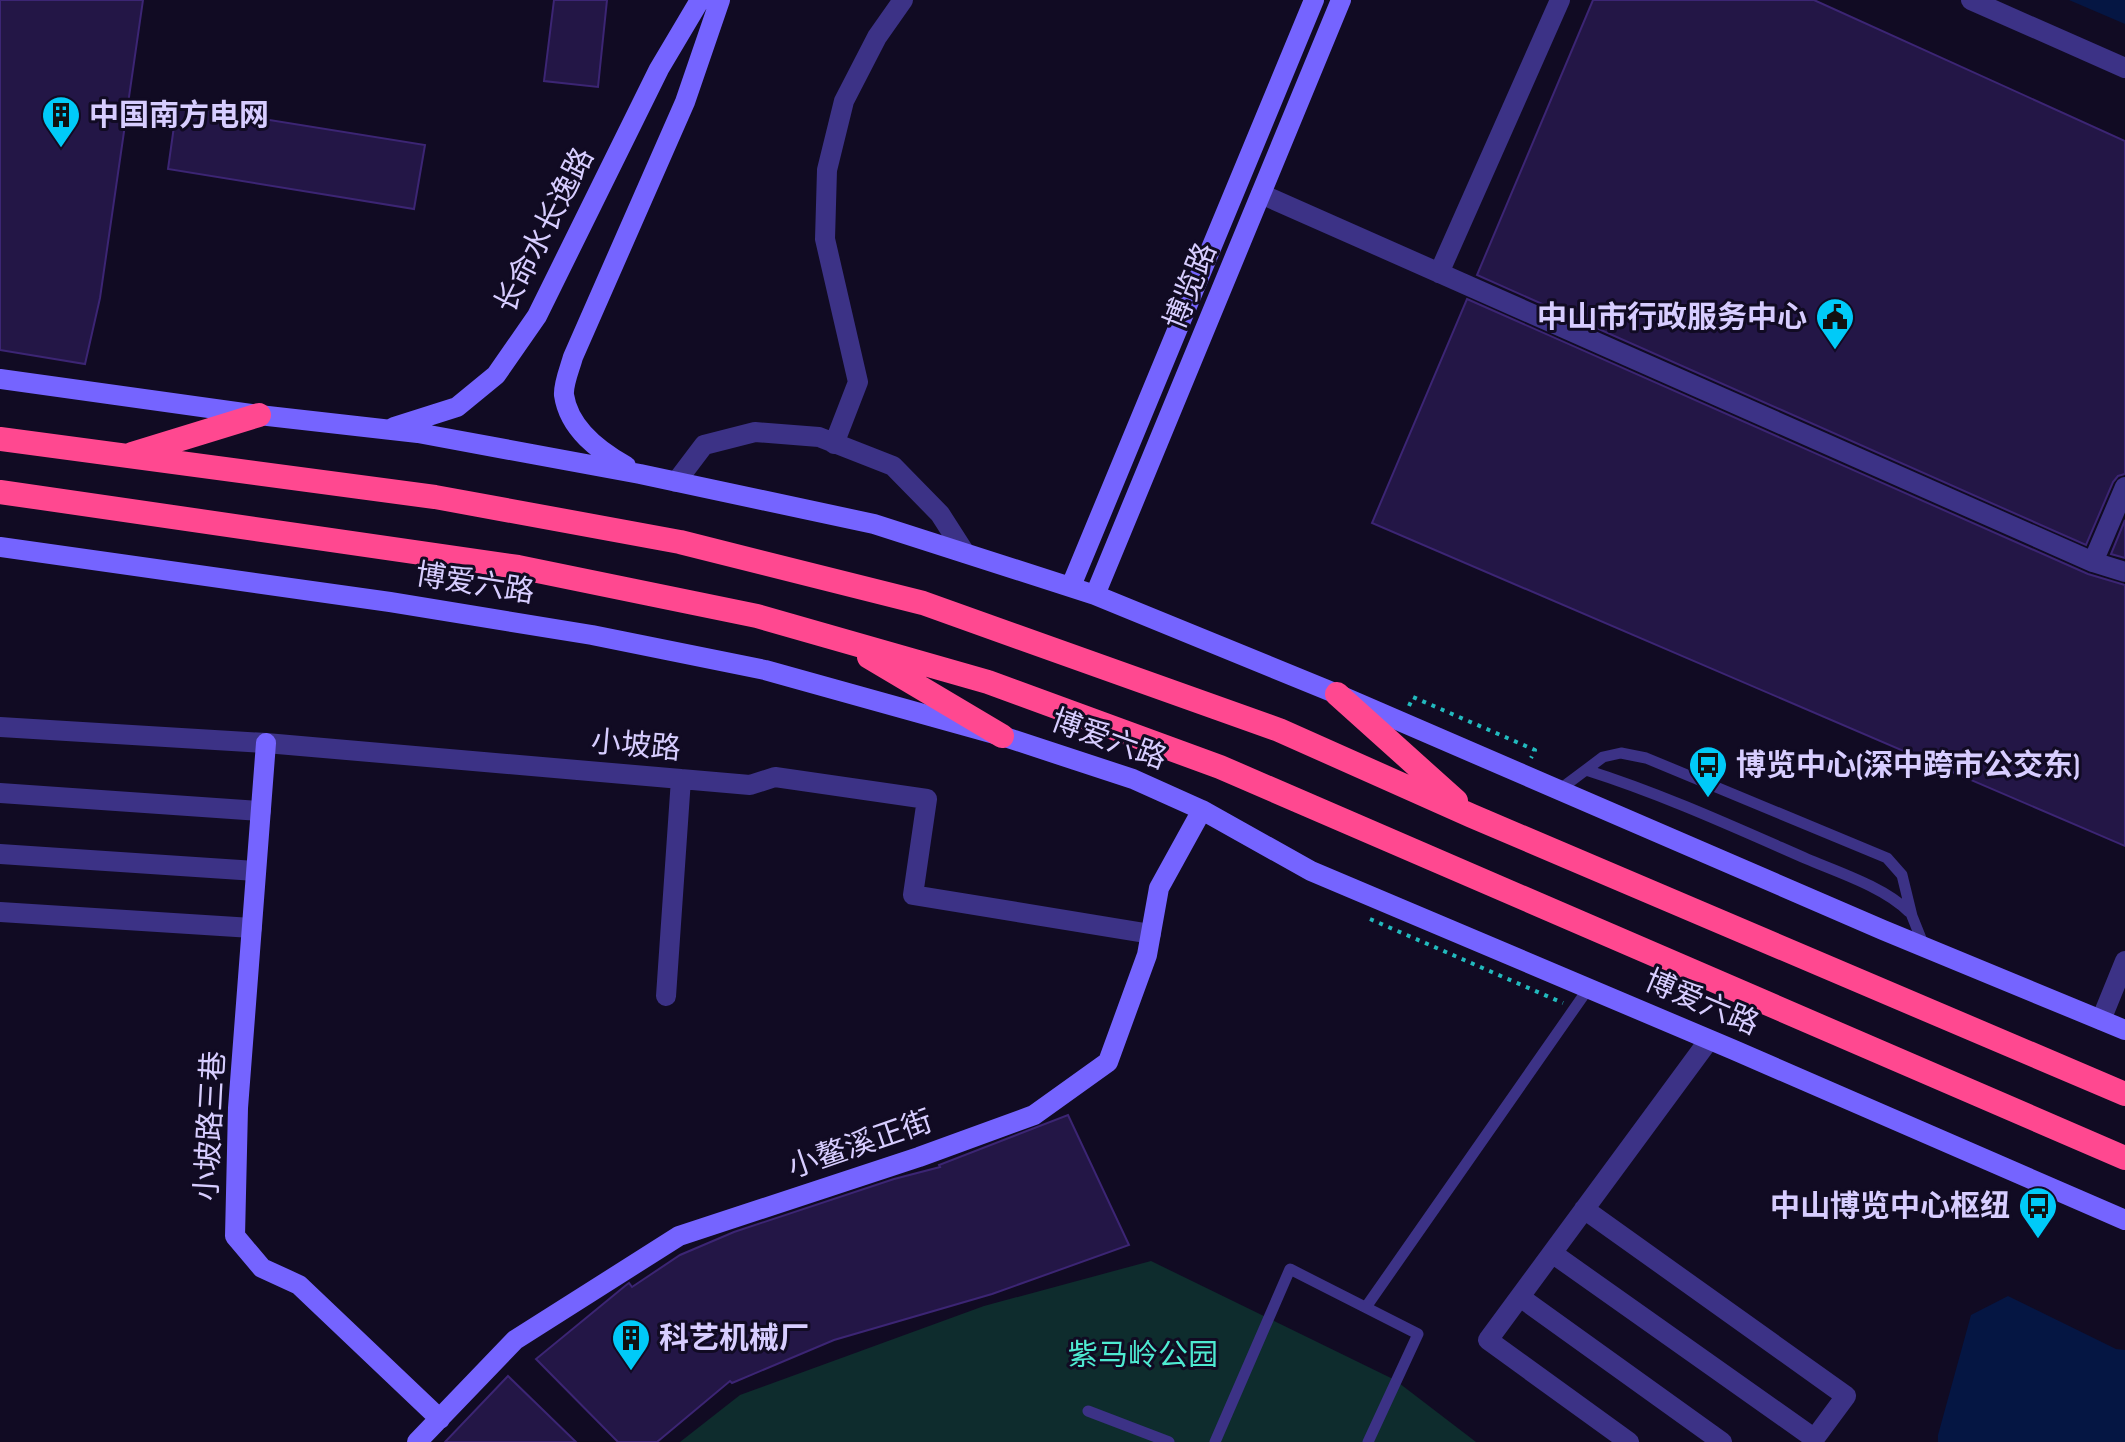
<svg xmlns="http://www.w3.org/2000/svg" width="2125" height="1442" viewBox="0 0 2125 1442" font-family="'Sofia Sans Condensed','Noto Sans SC',sans-serif">
  <style>
    .green { fill: #0e2c2d }
    .water { fill: #051643 }
    .building { fill: #231646; stroke: #3c2574; stroke-width: 2 }
    .lines { fill: none; stroke-linecap: round; stroke-linejoin: round }
    .path { stroke: #22babe; stroke-width: 4; stroke-dasharray: 4 6; stroke-linecap: butt }
    .lane { stroke: #3c3286; stroke-width: 11 }
    .street { stroke: #3c3286; stroke-width: 20 }
    .secondary { stroke: #7564ff; stroke-width: 20 }
    .highway { stroke: #ff4890; stroke-width: 24 }
    .labels { text-anchor: middle; stroke-width: 6; stroke-linejoin: round; paint-order: stroke }
    .poi-label { font-size: 30px; font-weight: bold; fill: #d7cdff; stroke: #110b23; text-anchor: start }
    .street-label { font-size: 30px; fill: #d7cdff; stroke: #110b23 }
    .park-label { font-size: 30px; fill: #4eead1; stroke: #110b23 }
  </style>
  <rect width="100%" height="100%" fill="#110b23"/>
  <path class="green" d="M 1151,1261 L 1395,1380 L 1476,1442 L 680,1442 L 740,1395 L 984,1306 Z"/>
  <path class="water" d="M 2069,0 L 2125,0 L 2125,24 Z
    M 2008,1296 L 2116,1349 L 2125,1350 L 2125,1442 L 1938,1442 L 1938,1435 L 1971,1315 Z"/>
  <path class="building" d="M 0,0 L 143,0 L 100,298 L 85,364 L 0,350 Z
    M 554,0 L 607,0 L 598,87 L 544,81 Z
    M 1593,0 L 1814,0 L 2125,141 L 2125,474 L 2118,476 L 2113,482 L 2086,545 L 1477,275 Z
    M 177,105 L 425,145 L 414,209 L 168,169 Z
    M 1467,299 L 2088,574 L 2125,585 L 2125,846 L 1372,523 Z
    M 2125,520 L 2125,558 L 2111,554 Z
    M 1068,1115 L 1129,1245 L 992,1294 L 834,1340 L 732,1383 L 730,1381 L 657,1442 L 618,1442 L 536,1359 L 625,1286 L 629,1283 L 632,1287 L 680,1255 L 734,1232 L 894,1179 L 940,1167 L 939,1165 Z
    M 508,1376 L 576,1442 L 445,1442 Z"/>
  <g class="lines">
    <path class="path" d="M 1409,706 L 1413,697 L 1535,750 L 1531,758
      M 1370,919 L 1563,1003"/>
    <path class="lane" d="M 1586,770 C 1662,794 1734,827 1807,859 C 1838,872 1886,888 1909,912
      M 1559,790 L 1603,757 L 1621,753 L 1646,758 L 1887,858 L 1902,875 L 1912,916 L 1924,946
      M 1366,1307 L 1588,989
      M 1088,1411 L 1169,1442
      M 1215,1442 L 1290,1269 L 1418,1334 L 1368,1442"/>
    <path class="street" d="M 1971,0 L 2125,68
      M 1261,194 L 2093,562 L 2125,572
      M 1439,273 L 1560,0
      M 834,444 L 858,382 L 825,239 L 827,170 L 844,101 L 877,37 L 903,0
      M 676,482 L 704,445 L 755,432 L 819,437 L 893,466 L 940,514 L 965,553
      M 2093,562 L 2125,487
      M 0,727 L 266,743 L 750,785 L 775,777 L 927,799 L 913,895 L 1151,934
      M 0,793 L 261,811
      M 0,854 L 256,871
      M 0,912 L 252,928
      M 666,996 L 681,779
      M 2101,1020 L 2125,961
      M 1584,1209 L 1846,1396 L 1812,1442
      M 1552,1253 L 1815,1439
      M 1520,1297 L 1722,1442
      M 1629,1442 L 1488,1340 L 1709,1040"/>
    <path class="secondary" d="M 0,379 L 259,415 L 418,433 L 640,474 L 874,524 L 1095,595 L 1337,694 L 1883,930 L 2125,1030
      M 394,427 L 457,407 L 496,375 L 537,316 L 659,69 L 700,0
      M 626,466 C 599,451 569,429 564,395 C 563,384 570,368 573,357 L 685,102 L 720,0
      M 0,547 L 390,602 L 592,635 L 765,670 L 1002,736 L 1133,779 L 1202,810 L 1311,871 L 1734,1050 L 2125,1220
      M 1071,586 L 1314,0
      M 1095,595 L 1341,0
      M 266,743 L 238,1108 L 235,1236 L 262,1268 L 299,1285 L 440,1419
      M 417,1442 L 515,1340 L 679,1236 L 919,1157 L 1034,1115 L 1108,1062 L 1147,955 L 1159,888 L 1202,810"/>
    <path class="highway" d="M 0,439 L 435,497 L 680,542 L 923,603 L 1279,730 L 1472,816 L 2125,1094
      M 132,454 L 259,415
      M 0,492 L 518,567 L 757,616 L 988,682 L 1220,767 L 2125,1158
      M 869,657 L 1002,736
      M 1337,694 L 1456,801"/>
  </g>
  <defs>
    <symbol id="building-pin" viewBox="-11 -11 22 30"><path d="M0 17L-7.5 6A9.5 9.5 0 1 1 7.5 6Z" fill="#00caf8" stroke="#110b23"/><path d="M-4-6H4V6H1V3H-1V6H-4ZM-2.5-4.3h1.7v1.8h-1.7ZM.8-4.3h1.7v1.8H.8ZM-2.5-1h1.7V.8h-1.7ZM.8-1h1.7V.8H.8Z" fill="#111"/></symbol>
    <symbol id="civic-pin" viewBox="-11 -11 22 30"><path d="M0 17L-7.5 6A9.5 9.5 0 1 1 7.5 6Z" fill="#00caf8" stroke="#110b23"/><path d="M-.6-6.5H3V-4.5H.6V-3L4-1V1h2V6H-6V1h2V-1L-.6-3ZM-1.2 2.5V6h2.4V2.5Z" fill="#111"/></symbol>
    <symbol id="bus-pin" viewBox="-11 -11 22 30"><path d="M0 17L-7.5 6A9.5 9.5 0 1 1 7.5 6Z" fill="#00caf8" stroke="#110b23"/><path d="M-5-6H5V4H4V6H2V4H-2V6H-4V4H-5ZM-3.5-4V0h7V-4ZM-3.5 1.2v1.5H-2V1.2ZM2 1.2v1.5H3.5V1.2Z" fill="#111"/></symbol>
  </defs>
  <g fill-rule="evenodd">
    <use href="#building-pin" x="39" y="93" width="44" height="60"/>
    <use href="#civic-pin" x="1813" y="295" width="44" height="60"/>
    <use href="#bus-pin" x="1686" y="743" width="44" height="60"/>
    <use href="#bus-pin" x="2016" y="1184" width="44" height="60"/>
    <use href="#building-pin" x="609" y="1316" width="44" height="60"/>
  </g>
  <g class="labels">
    <g class="poi-label">
      <text x="89" y="125">中国南方电网</text>
      <text x="1807" y="327" text-anchor="end">中山市行政服务中心</text>
      <text x="1736" y="775">博览中心(深中跨市公交东)</text>
      <text x="2010" y="1216" text-anchor="end">中山博览中心枢纽</text>
      <text x="659" y="1348">科艺机械厂</text>
    </g>
    <g class="street-label">
      <text transform="translate(544 230) rotate(-63)" y="10">长命水长逸路</text>
      <text transform="translate(1190 286) rotate(-68)" y="10">博览路</text>
      <text transform="translate(475 583) rotate(9)" y="10">博爱六路</text>
      <text transform="translate(1109 739) rotate(20)" y="10">博爱六路</text>
      <text transform="translate(636 745) rotate(5)" y="10">小坡路</text>
      <text transform="translate(1702 1002) rotate(23)" y="10">博爱六路</text>
      <text transform="translate(210 1126) rotate(-87)" y="10">小坡路三巷</text>
      <text transform="translate(860 1144) rotate(-19)" y="10">小鳌溪正街</text>
    </g>
    <g class="park-label">
      <text x="1143" y="1365">紫马岭公园</text>
    </g>
  </g>
</svg>
